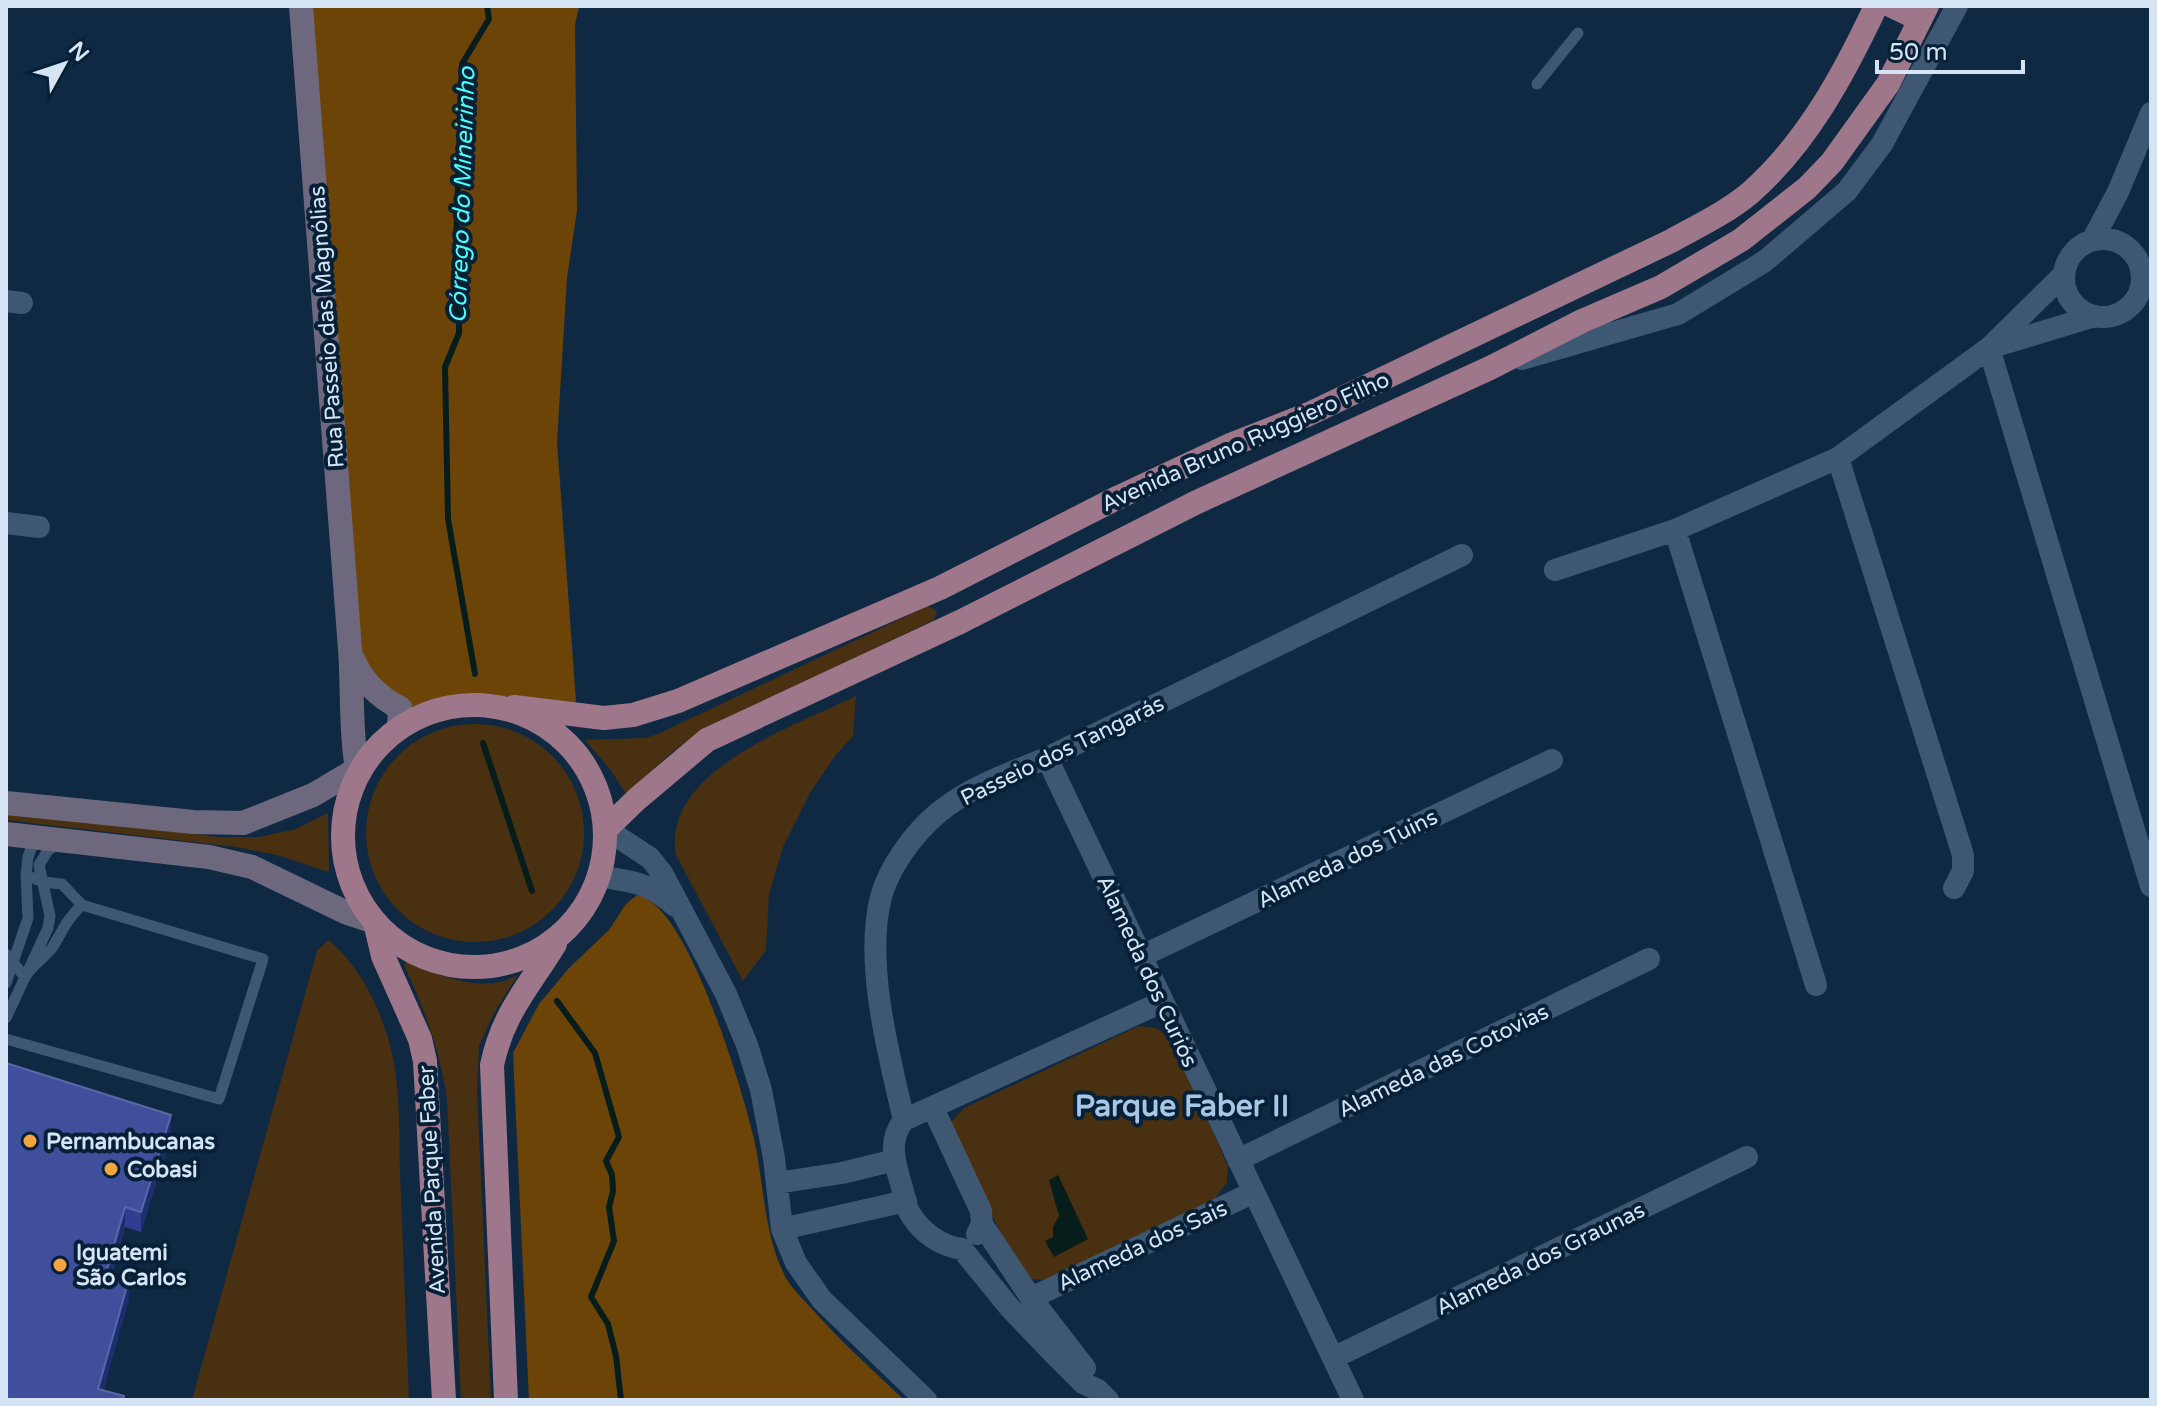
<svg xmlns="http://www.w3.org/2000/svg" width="2157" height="1406" viewBox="0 0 2157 1406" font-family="'Varela Round',sans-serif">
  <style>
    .green { fill: #493011 }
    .forest { fill: #6c4408 }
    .water { fill: #061d1b }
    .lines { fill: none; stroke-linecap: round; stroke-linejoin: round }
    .stream { stroke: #061d1b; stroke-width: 6 }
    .lane { stroke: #3e5873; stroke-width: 11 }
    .street { stroke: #3e5873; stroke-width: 22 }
    .secondary { stroke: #6e687f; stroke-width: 24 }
    .primary { stroke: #9e788a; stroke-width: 24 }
    .wall { fill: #2f3e90 }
    .shaded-wall { fill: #1b2e6d }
    .building { fill: #404f9b; stroke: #5867a9; stroke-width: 2 }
    .poi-dot { fill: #f2a541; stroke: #062037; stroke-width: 3 }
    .labels { text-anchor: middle; stroke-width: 8; stroke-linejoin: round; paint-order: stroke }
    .street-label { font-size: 22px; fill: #d5e4f4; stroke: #062037 }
    .poi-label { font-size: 22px; font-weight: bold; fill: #d5e4f4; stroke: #062037; text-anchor: start }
    .water-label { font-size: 24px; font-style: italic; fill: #4bfdf4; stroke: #062037 }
    .district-label { font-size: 30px; font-weight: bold; fill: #a8c6e5; stroke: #062037 }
  </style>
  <rect width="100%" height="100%" fill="#102942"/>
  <path class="green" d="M 928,606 L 937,611 L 934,620 L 705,730 C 673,747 651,771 629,798 L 610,769 L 585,740 L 646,738 L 658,734 Z
    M 856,696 L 853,736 L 835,756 L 810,793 L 783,847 L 769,894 L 766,950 L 743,981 L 676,855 C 661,770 796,726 856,696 Z
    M366 833a109 109 0 1 1 218 0a109 109 0 1 1-218 0Z
    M 6,810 L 218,837 L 259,837 L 296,829 L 328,813 L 329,872 L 277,855 L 236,847 L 6,820 Z
    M 328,940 C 358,964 377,1002 388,1038 C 401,1081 399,1129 400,1173 C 403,1248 406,1324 409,1400 L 192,1400 L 317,951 Z
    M 407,961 C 433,973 471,989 500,982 C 506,981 512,977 518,975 L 494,1013 L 479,1046 L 477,1091 L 491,1400 L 461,1400 L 447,1098 C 440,1050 424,1008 404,965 Z
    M 1139,1026 L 1156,1028 L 1171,1038 L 1228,1166 L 1227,1182 L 1214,1200 L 1047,1280 L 1029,1279 L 1021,1273 L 949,1130 L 952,1121 L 964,1108 Z"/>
  <path class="forest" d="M 301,6 L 579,6 L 575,25 L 577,210 L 567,278 L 557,442 L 577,715 C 531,709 479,699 433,712 C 422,716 410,723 399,728 L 360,674 Z
    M 637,895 C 687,902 742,1089 753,1135 C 764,1180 763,1230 783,1272 C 789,1286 802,1298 813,1310 C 841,1342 873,1370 904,1400 L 529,1400 L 513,1053 L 539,1004 L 569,968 L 609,930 L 626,904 Z"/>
  <path class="water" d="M 1058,1175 L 1088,1239 L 1054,1257 L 1045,1241 L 1053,1237 L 1053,1227 L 1059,1216 L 1049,1180 Z"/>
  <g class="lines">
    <path class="stream" d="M 475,674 L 448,519 L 445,367 L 459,333 L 459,315 L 454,307 L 462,64 L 489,19 L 487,6
      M 483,743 L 532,891
      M 557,1001 L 595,1053 L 619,1137 L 606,1161 L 612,1175 L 613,1191 L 609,1207 L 614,1241 L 591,1297 L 608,1324 L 616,1356 L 621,1400"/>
    <path class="lane" d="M 1537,84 L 1578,33
      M 6,954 L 25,977 C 32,965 44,958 52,948 C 63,931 65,921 82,905
      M 6,983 L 28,918 L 26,875 L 28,857 L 35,838
      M 6,1018 L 48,928 L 50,916 L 39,865 L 47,852 L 59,841
      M 6,1039 L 219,1099 L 263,959 L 82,905 L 62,884 L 43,882 L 26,875"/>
    <path class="street" d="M 2093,239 L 2118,192 L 2151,113
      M2064 278a39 39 0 1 1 78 0a39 39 0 1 1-78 0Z
      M 2063,275 L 1989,348 L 2151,886
      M 6,301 L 22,303
      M 1522,359 L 1678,314 L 1765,261 L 1847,191 L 1882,144 L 1957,6
      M 1838,458 L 1963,855 L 1963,871 L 1954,888
      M 6,523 L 39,527
      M 1675,530 L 1816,985
      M 1555,570 L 1675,530 L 1838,458 L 1989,348 L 2095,316
      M 1047,758 L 1353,1400
      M 606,829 L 650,858 L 662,873 L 726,994 L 747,1045 L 761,1090 L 774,1158 L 782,1229 L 796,1263 L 822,1300 L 926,1400
      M 599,876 C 632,882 648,881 675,906
      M 1142,956 L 1552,760
      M 933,1108 L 981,1211 L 982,1224 L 977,1234
      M 904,1120 L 1162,1002
      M 1238,1160 L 1649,959
      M 777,1183 L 842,1173 L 895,1160
      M 982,1224 L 1031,1298 L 1085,1368
      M 782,1229 L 906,1201
      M 1031,1298 L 1252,1193
      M 1333,1358 L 1747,1157
      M 1108,1400 L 1098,1390 L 1083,1383 L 1054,1354 L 1010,1308 L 962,1249 C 941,1246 922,1233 911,1215 C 906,1209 905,1199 903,1191 C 896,1166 886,1142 904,1120 C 889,1056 864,962 881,897 C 889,867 914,833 938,813 C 969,787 1010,773 1047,758 L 1462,555"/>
    <path class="secondary" d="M 353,659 C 363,682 378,697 400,708 L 399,728
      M 6,803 L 193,822 L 243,823 L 313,795 L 357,769 C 350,729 353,689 350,649 L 301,6
      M 6,834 L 209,857 L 252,867 L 345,912 L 375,922"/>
    <path class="primary" d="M 1892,6 L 1919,19
      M343 836a131 131 0 1 1 262 0a131 131 0 1 1-262 0Z
      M 514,707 L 604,718 L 633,715 L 678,701 L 940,588 L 1119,497 L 1228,446 L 1309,414 L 1671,241 C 1698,226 1726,213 1750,193 C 1807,143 1844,74 1876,6
      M 606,829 L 637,799 L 707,740 L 960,622 L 1197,502 L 1490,368 L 1582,321 L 1661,287 L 1741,240 L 1807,188 L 1832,162 L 1888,84 L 1927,6
      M 375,922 L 383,956 L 420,1039 L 425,1061 L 444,1400
      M 506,1400 L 492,1065 C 503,1013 528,988 555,944"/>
  </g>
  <path class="wall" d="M 6,1063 L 171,1135 L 141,1232 L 125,1227 L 112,1274 L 129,1299 L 103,1390 L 124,1400 L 6,1400 Z"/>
  <path class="shaded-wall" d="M 171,1115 L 171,1135 L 141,1232 L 141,1212 Z
    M 125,1207 L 125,1227 L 106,1292 L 106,1273 Z
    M 129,1279 L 129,1299 L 101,1400 L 98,1389 Z"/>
  <path class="building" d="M 6,1063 L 171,1115 L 141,1212 L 125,1207 L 106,1273 L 129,1279 L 98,1389 L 124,1396 L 123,1400 L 6,1400 Z"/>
  <g class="poi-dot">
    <circle cx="30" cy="1141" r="8"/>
    <circle cx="111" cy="1169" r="8"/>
    <circle cx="60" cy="1265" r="8"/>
  </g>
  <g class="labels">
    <g class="street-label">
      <text transform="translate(326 327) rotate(-94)" y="8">Rua Passeio das Magnólias</text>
      <text transform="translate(1245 441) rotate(-24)" y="8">Avenida Bruno Ruggiero Filho</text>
      <text transform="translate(1062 750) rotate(-26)" y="8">Passeio dos Tangarás</text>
      <text transform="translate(1347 858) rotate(-26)" y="8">Alameda dos Tuins</text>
      <text transform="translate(1148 971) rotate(65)" y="8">Alameda dos Curiós</text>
      <text transform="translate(1443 1060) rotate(-26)" y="8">Alameda das Cotovias</text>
      <text transform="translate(431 1180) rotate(-93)" y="8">Avenida Parque Faber</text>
      <text transform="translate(1142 1245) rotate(-25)" y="8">Alameda dos Sais</text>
      <text transform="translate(1540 1258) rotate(-26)" y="8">Alameda dos Graunas</text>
    </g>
    <g class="poi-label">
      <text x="46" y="1149">Pernambucanas</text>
      <text x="127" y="1177">Cobasi</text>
      <text x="76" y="1260">Iguatemi<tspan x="76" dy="25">São Carlos</tspan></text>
    </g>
    <g class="water-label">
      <text transform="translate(462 195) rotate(-88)" y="8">Córrego do Mineirinho</text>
    </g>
    <g class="district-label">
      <text x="1182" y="1116">Parque Faber II</text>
    </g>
  </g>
  <rect width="2157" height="1406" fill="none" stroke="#d5e4f4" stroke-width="16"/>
  <g transform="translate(64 64) rotate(50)" stroke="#062037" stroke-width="6" paint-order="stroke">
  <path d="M0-6L14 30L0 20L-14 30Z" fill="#d5e4f4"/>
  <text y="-12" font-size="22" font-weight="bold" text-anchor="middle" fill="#d5e4f4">N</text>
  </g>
  <path d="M1877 60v12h146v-12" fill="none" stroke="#d5e4f4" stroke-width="4"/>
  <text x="1889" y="60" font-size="24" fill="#d5e4f4" stroke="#062037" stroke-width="6" paint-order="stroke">50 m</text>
</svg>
